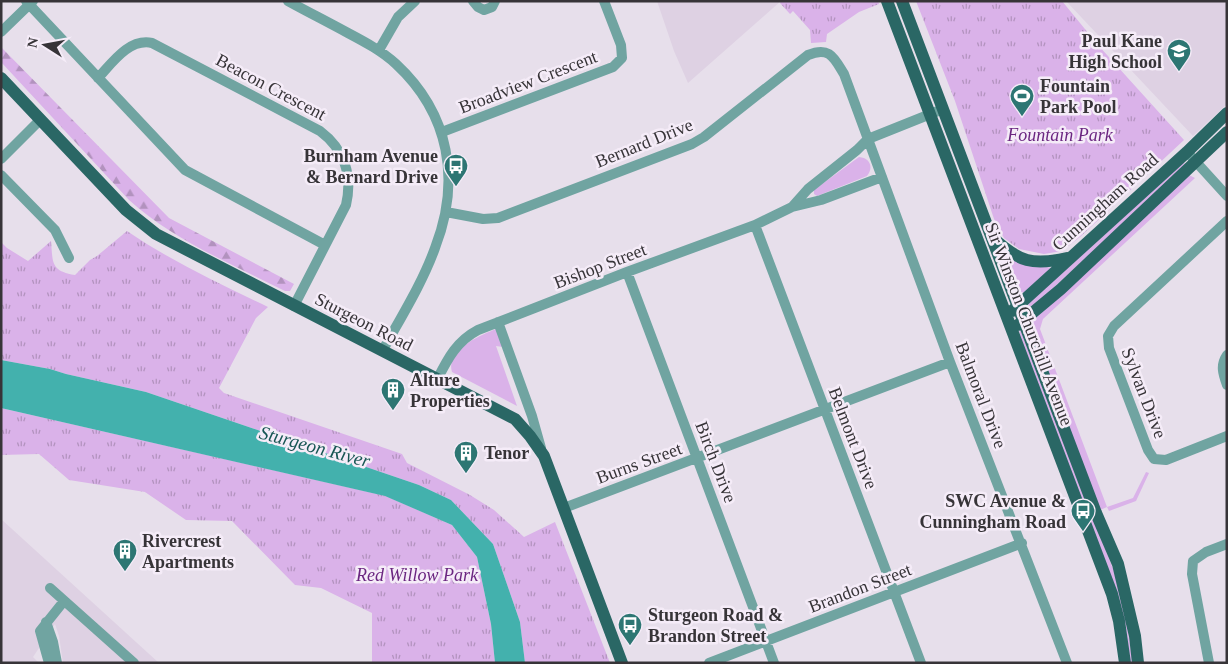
<svg xmlns="http://www.w3.org/2000/svg" width="1228" height="664" viewBox="0 0 1228 664" font-family="Georgia,serif">
  <style>
    .built { fill: #ded1e3 }
    .grass { fill: #dab2e9 }
    .forest { fill: url(#forest-firs) }
    .park { fill: url(#park-tufts) }
    .water { fill: #43b1ad }
    .lines { fill: none; stroke-linecap: round; stroke-linejoin: round }
    .minor { stroke: #70a4a1; stroke-width: 10 }
    .major { stroke: #2a6765; stroke-width: 12 }
    .labels { text-anchor: middle; stroke-width: 5; stroke-linejoin: round; paint-order: stroke }
    .poi-label { font-size: 18px; font-weight: bold; fill: #373438; stroke: #f5ecf8; text-anchor: start }
    .street-label { font-size: 18px; fill: #373438; stroke: #f5ecf8 }
    .park-label { font-size: 18px; font-style: italic; fill: #6b2681; stroke: #f5ecf8 }
    .water-label { font-size: 19px; font-style: italic; fill: #185654; stroke: #f5ecf8 }
  </style>
  <defs>
    <pattern id="forest-firs" width="22" height="20" patternUnits="userSpaceOnUse" patternTransform="scale(1.25)"><rect width="22" height="20" fill="#dab2e9"/><path d="M5 1l3.5 6h-7zM16 11l3.5 6h-7z" fill="#b292be"/></pattern>
    <pattern id="park-tufts" width="24" height="20" patternUnits="userSpaceOnUse" patternTransform="scale(1.25)"><rect width="24" height="20" fill="#dab2e9"/><path d="M3 7l-1-3M5 7V3M7 7l1-3M15 17l-1-3M17 17v-4M19 17l1-3" fill="none" stroke="#b292be"/></pattern>
  </defs>
  <rect width="100%" height="100%" fill="#e7dfeb"/>
  <path class="built" d="M 657,1 L 781,1 L 688,83 L 674,51 Z
    M 1066,1 L 1227,1 L 1227,104 L 1193,136 Z
    M 1,519 L 159,663 L 63,663 L 59,636 L 55,624 L 33,657 L 39,663 L 1,663 Z"/>
  <path class="grass" d="M 859,157 C 870,158 874,167 867,176 L 817,196 L 814,194 L 814,190 Z
    M 1183,163 L 1185,163 L 1177,173 L 1036,304 L 1026,308 L 1030,302 Z
    M 1189,175 L 1195,178 L 1043,319 L 1040,329 L 1107,507 L 1133,498 L 1146,472 L 1149,473 L 1136,501 L 1109,511 L 1107,507 L 1100,510 L 1031,326 L 1032,320 Z
    M 1009,257 L 1047,267 L 1052,268 L 1025,293 L 1017,291 L 1005,259 Z
    M 1019,327 L 1115,574 L 1122,597 L 1133,663 L 1129,663 L 1020,337 Z
    M 496,329 L 503,347 L 496,346 L 517,406 L 452,372 C 445,350 481,335 496,329 Z"/>
  <path class="forest" d="M 1,47 L 169,218 L 294,284 L 290,291 L 285,291 C 232,264 173,240 129,200 L 1,62 Z"/>
  <path class="park" d="M 781,1 L 878,1 L 879,4 L 859,12 L 827,34 L 826,42 L 811,43 L 810,30 L 793,11 L 790,14 L 780,3 Z
    M 916,1 L 1062,1 L 1098,45 L 1184,140 L 1080,237 L 1062,251 L 1044,254 L 1019,249 L 1004,238 L 994,219 L 955,101 Z
    M 127,231 C 171,261 220,284 268,307 L 256,318 L 219,388 L 224,393 L 402,454 L 407,463 L 470,495 L 494,510 L 524,537 L 555,522 L 610,663 L 525,663 L 520,622 L 493,544 L 451,500 L 419,485 L 146,392 L 66,374 L 50,369 L 1,360 L 1,242 L 7,248 L 28,261 L 51,241 C 53,262 50,271 75,275 L 90,260 L 97,256 Z
    M 1,408 L 386,496 L 452,525 L 477,557 L 491,624 L 495,663 L 372,663 L 372,613 L 321,588 L 295,585 L 232,521 L 186,520 L 145,492 L 69,480 L 39,454 L 1,455 Z"/>
  <path class="water" d="M 1,360 L 50,369 L 66,374 L 146,392 L 419,485 L 451,500 L 493,544 L 520,622 L 525,663 L 495,663 L 491,624 L 477,557 L 452,525 L 385,496 L 1,408 Z"/>
  <g class="lines">
    <path class="minor" d="M 26,1 L 185,170 L 325,245
      M 288,1 C 308,12 328,22 348,33 C 365,42 382,51 396,64 C 450,114 461,181 435,248 C 422,284 401,317 383,350
      M 473,1 L 478,7 L 484,10 L 492,7 L 495,1
      M 1,32 L 33,1
      M 379,50 L 398,17 L 415,1
      M 98,78 C 112,63 129,38 152,43 L 320,131 C 344,149 353,175 346,205 L 294,306
      M 442,132 L 613,67 L 622,58 L 621,45 L 604,1
      M 1187,152 L 1227,196
      M 1,159 L 40,120
      M 1,175 L 55,230 L 69,258
      M 792,207 L 808,189 L 857,150 L 868,139 L 943,109
      M 446,212 L 483,219 L 498,218 L 692,144 L 704,137 L 808,55 C 830,46 834,58 844,74 L 950,362 L 1067,663
      M 1227,221 L 1114,326 L 1108,336 L 1109,348 L 1148,450 L 1154,459 L 1166,460 L 1227,436
      M 755,225 L 921,663
      M 627,272 L 774,663
      M 498,322 L 532,416 L 541,448
      M 1227,355 C 1220,365 1223,374 1227,385
      M 438,378 C 448,358 457,341 478,330 L 627,272 L 755,225 L 792,207 L 821,200 L 882,177
      M 564,508 L 950,362
      M 50,588 L 134,663
      M 46,622 L 53,642 L 57,663
      M 49,663 L 40,631 L 64,601
      M 709,663 L 1022,543
      M 1209,663 L 1192,574 L 1193,561 L 1206,552 L 1227,544"/>
    <path class="major" d="M 887,1 L 1112,594 L 1119,621 L 1125,663
      M 902,1 L 1096,513 L 1118,564 L 1135,636 L 1138,663
      M 1,78 L 126,210 L 156,234 L 515,419 L 530,436 L 544,456 L 622,663
      M 993,238 C 1019,262 1033,266 1067,258
      M 1012,311 L 1187,152 L 1227,113
      M 1018,325 L 1061,289 L 1227,132"/>
  </g>
  <defs>
    <symbol id="school-pin" viewBox="-11 -11 22 30"><path d="M0 17L-7.5 6A9.5 9.5 0 1 1 7.5 6Z" fill="#2d7673" stroke="#f5ecf8"/><path d="M0-5L7-2L0 1L-7-2ZM-4 1L0 2.5L4 1V4Q0 6-4 4Z" fill="#fff"/></symbol>
    <symbol id="stadium-pin" viewBox="-11 -11 22 30"><path d="M0 17L-7.5 6A9.5 9.5 0 1 1 7.5 6Z" fill="#2d7673" stroke="#f5ecf8"/><path d="M0-5a6.5 5 0 1 0 0 10a6.5 5 0 1 0 0-10ZM-3.5-1.8h7v3.6h-7Z" fill="#fff"/></symbol>
    <symbol id="bus-pin" viewBox="-11 -11 22 30"><path d="M0 17L-7.5 6A9.5 9.5 0 1 1 7.5 6Z" fill="#2d7673" stroke="#f5ecf8"/><path d="M-5-6H5V4H4V6H2V4H-2V6H-4V4H-5ZM-3.5-4V0h7V-4ZM-3.5 1.2v1.5H-2V1.2ZM2 1.2v1.5H3.5V1.2Z" fill="#fff"/></symbol>
    <symbol id="building-pin" viewBox="-11 -11 22 30"><path d="M0 17L-7.5 6A9.5 9.5 0 1 1 7.5 6Z" fill="#2d7673" stroke="#f5ecf8"/><path d="M-4-6H4V6H1V3H-1V6H-4ZM-2.5-4.3h1.7v1.8h-1.7ZM.8-4.3h1.7v1.8H.8ZM-2.5-1h1.7V.8h-1.7ZM.8-1h1.7V.8H.8Z" fill="#fff"/></symbol>
  </defs>
  <g fill-rule="evenodd">
    <use href="#school-pin" x="1165" y="37" width="28" height="38"/>
    <use href="#stadium-pin" x="1008" y="82" width="28" height="38"/>
    <use href="#bus-pin" x="442" y="152" width="28" height="38"/>
    <use href="#building-pin" x="379" y="376" width="28" height="38"/>
    <use href="#building-pin" x="452" y="439" width="28" height="38"/>
    <use href="#bus-pin" x="1069" y="497" width="28" height="38"/>
    <use href="#building-pin" x="111" y="537" width="28" height="38"/>
    <use href="#bus-pin" x="616" y="611" width="28" height="38"/>
  </g>
  <g class="labels">
    <g class="poi-label">
      <text x="1162" y="47" text-anchor="end">Paul Kane<tspan x="1162" dy="21">High School</tspan></text>
      <text x="1040" y="92">Fountain<tspan x="1040" dy="21">Park Pool</tspan></text>
      <text x="438" y="162" text-anchor="end">Burnham Avenue<tspan x="438" dy="21">&amp; Bernard Drive</tspan></text>
      <text x="410" y="386">Alture<tspan x="410" dy="21">Properties</tspan></text>
      <text x="484" y="459">Tenor</text>
      <text x="1066" y="507" text-anchor="end">SWC Avenue &amp;<tspan x="1066" dy="21">Cunningham Road</tspan></text>
      <text x="142" y="547">Rivercrest<tspan x="142" dy="21">Apartments</tspan></text>
      <text x="648" y="621">Sturgeon Road &amp;<tspan x="648" dy="21">Brandon Street</tspan></text>
    </g>
    <g class="street-label">
      <text transform="translate(528 82) rotate(-21)" y="6">Broadview Crescent</text>
      <text transform="translate(271 87) rotate(28)" y="6">Beacon Crescent</text>
      <text transform="translate(644 143) rotate(-22)" y="6">Bernard Drive</text>
      <text transform="translate(1105 202) rotate(-42)" y="6">Cunningham Road</text>
      <text transform="translate(600 266) rotate(-21)" y="6">Bishop Street</text>
      <text transform="translate(364 322) rotate(27)" y="6">Sturgeon Road</text>
      <text transform="translate(1029 324) rotate(69)" y="6">Sir Winston Churchill Avenue</text>
      <text transform="translate(1144 393) rotate(69)" y="6">Sylvan Drive</text>
      <text transform="translate(981 395) rotate(69)" y="6">Balmoral Drive</text>
      <text transform="translate(853 438) rotate(69)" y="6">Belmont Drive</text>
      <text transform="translate(716 462) rotate(69)" y="6">Birch Drive</text>
      <text transform="translate(639 463) rotate(-20)" y="6">Burns Street</text>
      <text transform="translate(860 588) rotate(-21)" y="6">Brandon Street</text>
    </g>
    <g class="park-label">
      <text x="1060" y="141">Fountain Park</text>
      <text x="417" y="581">Red Willow Park</text>
    </g>
    <g class="water-label">
      <text transform="translate(315 446) rotate(15)" y="7">Sturgeon River</text>
    </g>
  </g>
  <rect width="1228" height="664" fill="none" stroke="#373438" stroke-width="5"/>
  <g transform="translate(45 45) rotate(281)" stroke="#f5ecf8" stroke-width="4" paint-order="stroke">
  <path d="M0-4L9 19L0 12L-9 19Z" fill="#373438"/>
  <text y="-8" font-size="14" font-weight="bold" text-anchor="middle" fill="#373438">N</text>
  </g>
</svg>
